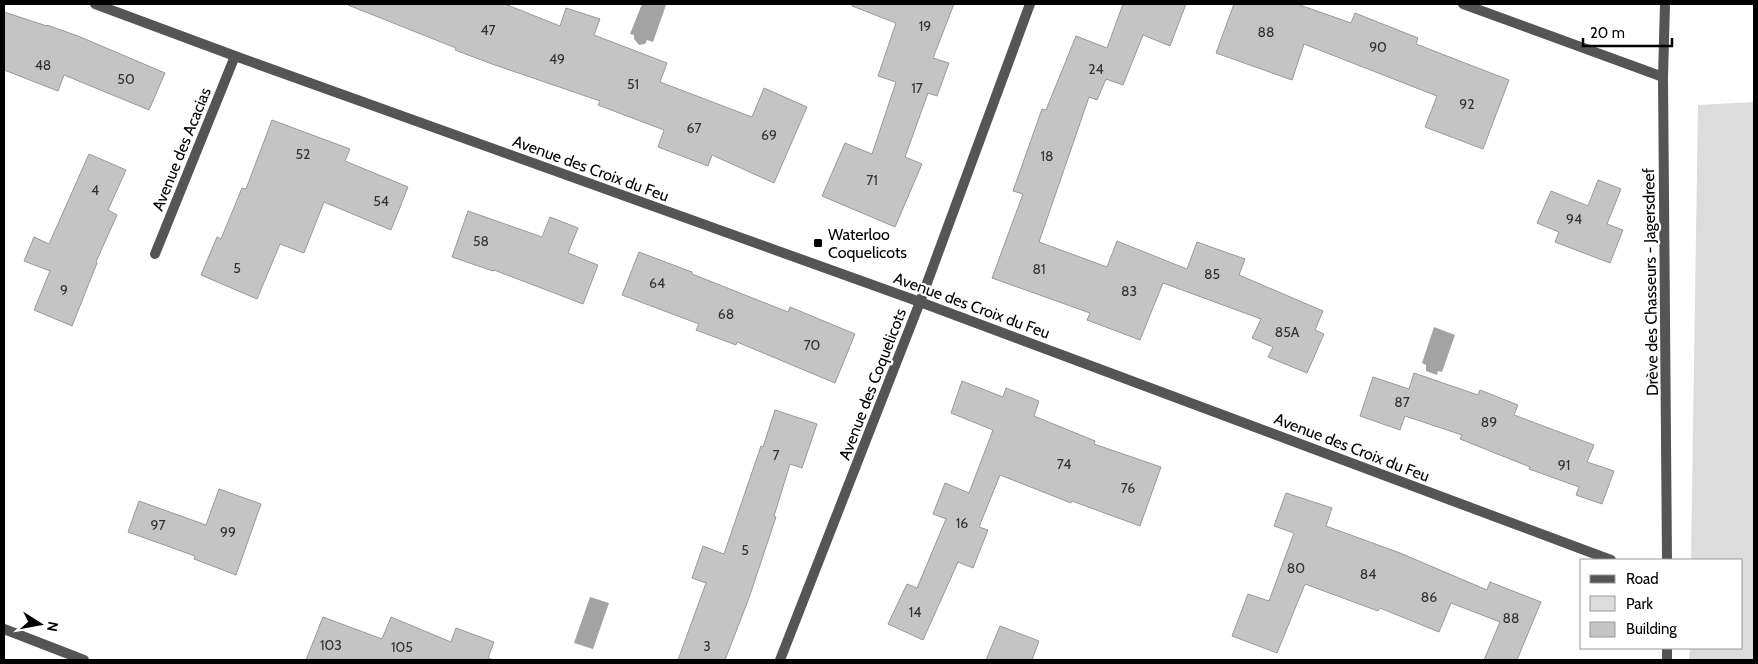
<svg xmlns="http://www.w3.org/2000/svg" width="1758" height="664" viewBox="0 0 1758 664" font-family="Cabin,sans-serif">
  <style>
    .green { fill: #dcdcdc }
    .water { fill: #a3a3a3 }
    .building { fill: #c4c4c4; stroke: #999 }
    .lines { fill: none; stroke-linecap: round; stroke-linejoin: round }
    .minor { stroke: #555; stroke-width: 10 }
    .poi-dot { fill: #000; stroke: #fff; stroke-width: 2 }
    .labels { text-anchor: middle; stroke-width: 4.5; stroke-linejoin: round; paint-order: stroke }
    .number-label { font-size: 14px; fill: #313131 }
    .street-label { font-size: 16px; fill: #000; stroke: #fff }
    .poi-label { font-size: 16px; fill: #000; stroke: #fff; text-anchor: start }
  </style>
  <rect width="100%" height="100%" fill="#fff"/>
  <path class="green" d="M 1754,102 L 1754,660 L 1689,660 L 1690,648 L 1742,648 L 1742,560 L 1691,560 L 1698,105 Z"/>
  <path class="water" d="M 642,4 L 666,5 L 653,42 L 647,40 L 645,44 L 639,45 L 634,39 L 634,35 L 630,34 Z
    M 1434,327 L 1455,335 L 1442,372 L 1438,371 L 1437,375 L 1426,371 L 1426,365 L 1422,363 Z
    M 590,597 L 609,603 L 593,649 L 574,643 Z"/>
  <path class="building" d="M 348,4 L 505,4 L 560,26 L 566,8 L 600,19 L 594,35 L 667,63 L 660,82 L 752,117 L 764,88 L 807,107 L 774,183 L 712,155 L 708,166 L 658,147 L 664,130 L 598,105 L 600,101 L 492,64 L 455,50 L 456,48 L 348,5 Z
    M 852,4 L 954,4 L 933,58 L 949,63 L 937,96 L 928,93 L 905,157 L 922,164 L 895,227 L 822,196 L 845,143 L 872,154 L 896,82 L 878,76 L 896,23 L 852,6 Z
    M 1123,4 L 1186,4 L 1170,46 L 1143,35 L 1123,85 L 1106,79 L 1097,100 L 1089,97 L 1039,242 L 1107,267 L 1117,241 L 1187,269 L 1197,242 L 1245,259 L 1239,275 L 1323,311 L 1315,330 L 1324,334 L 1307,373 L 1268,357 L 1273,347 L 1252,338 L 1261,319 L 1163,283 L 1140,340 L 1087,320 L 1090,313 L 992,278 L 1023,194 L 1013,191 L 1042,109 L 1046,110 L 1076,36 L 1107,48 Z
    M 1234,4 L 1297,4 L 1351,23 L 1355,13 L 1418,38 L 1416,44 L 1509,80 L 1483,149 L 1425,127 L 1437,96 L 1304,44 L 1292,80 L 1216,53 Z
    M 4,12 L 47,26 L 47,25 L 78,36 L 165,73 L 149,110 L 64,75 L 58,91 L 4,70 Z
    M 272,120 L 350,149 L 345,161 L 408,187 L 391,230 L 324,202 L 304,253 L 280,244 L 257,299 L 201,275 L 217,237 L 221,239 L 242,188 L 246,189 Z
    M 89,154 L 126,170 L 108,210 L 117,215 L 96,262 L 97,263 L 72,326 L 34,310 L 50,271 L 24,261 L 34,237 L 49,244 Z
    M 1598,180 L 1621,189 L 1607,224 L 1623,230 L 1610,263 L 1555,242 L 1559,232 L 1537,223 L 1551,191 L 1588,206 Z
    M 468,211 L 542,237 L 550,217 L 578,228 L 568,253 L 598,265 L 583,304 L 494,270 L 493,271 L 452,257 Z
    M 639,252 L 692,272 L 692,274 L 788,312 L 790,307 L 855,334 L 835,383 L 737,342 L 736,345 L 696,330 L 699,324 L 622,295 Z
    M 1414,373 L 1478,395 L 1480,390 L 1518,405 L 1514,415 L 1594,445 L 1587,462 L 1614,471 L 1602,504 L 1576,495 L 1579,487 L 1529,469 L 1530,467 L 1460,439 L 1462,435 L 1405,416 L 1400,430 L 1360,416 L 1373,377 L 1409,389 Z
    M 962,381 L 1003,397 L 1006,388 L 1039,401 L 1034,416 L 1095,441 L 1094,444 L 1161,467 L 1140,526 L 1072,501 L 1071,503 L 1000,475 L 979,527 L 988,530 L 973,568 L 958,562 L 923,640 L 888,624 L 907,584 L 917,588 L 946,519 L 933,514 L 945,483 L 969,493 L 993,430 L 951,413 Z
    M 775,410 L 817,424 L 802,468 L 790,464 L 774,516 L 776,517 L 749,598 L 725,660 L 678,660 L 706,583 L 692,578 L 703,546 L 724,554 L 761,446 L 763,447 Z
    M 219,489 L 261,504 L 236,575 L 194,559 L 195,556 L 128,532 L 139,501 L 206,525 Z
    M 1286,493 L 1332,508 L 1326,526 L 1400,553 L 1487,590 L 1490,582 L 1541,602 L 1517,660 L 1484,660 L 1500,622 L 1451,603 L 1439,632 L 1380,608 L 1378,611 L 1305,584 L 1277,653 L 1232,636 L 1248,594 L 1269,601 L 1294,533 L 1274,526 Z
    M 323,617 L 382,639 L 391,617 L 451,642 L 456,628 L 494,642 L 488,658 L 493,660 L 306,660 Z
    M 1000,626 L 1039,641 L 1032,660 L 986,660 Z"/>
  <g class="lines">
    <path class="minor" d="M 95,4 L 235,56 L 920,302 L 1611,560
      M 1463,4 L 1663,77
      M 1665,4 L 1663,77 L 1667,560
      M 155,254 L 235,56
      M 4,629 L 84,660
      M 780,660 L 920,302 L 1030,4
      M 1667,660 L 1667,648"/>
  </g>
  <rect class="poi-dot" x="813" y="238" width="10" height="10" rx="2.5"/>
  <g class="labels">
    <g class="number-label">
      <text x="925" y="31">19</text>
      <text x="488" y="35">47</text>
      <text x="1266" y="37">88</text>
      <text x="1378" y="52">90</text>
      <text x="557" y="64">49</text>
      <text x="43" y="70">48</text>
      <text x="1096" y="74">24</text>
      <text x="126" y="84">50</text>
      <text x="633" y="89">51</text>
      <text x="917" y="93">17</text>
      <text x="1467" y="109">92</text>
      <text x="694" y="133">67</text>
      <text x="769" y="140">69</text>
      <text x="303" y="159">52</text>
      <text x="1047" y="161">18</text>
      <text x="872" y="185">71</text>
      <text x="95" y="195">4</text>
      <text x="381" y="206">54</text>
      <text x="1574" y="224">94</text>
      <text x="481" y="246">58</text>
      <text x="237" y="273">5</text>
      <text x="1039" y="274">81</text>
      <text x="1212" y="279">85</text>
      <text x="657" y="288">64</text>
      <text x="64" y="295">9</text>
      <text x="1129" y="296">83</text>
      <text x="726" y="319">68</text>
      <text x="1287" y="337">85A</text>
      <text x="812" y="350">70</text>
      <text x="1402" y="407">87</text>
      <text x="1489" y="427">89</text>
      <text x="776" y="460">7</text>
      <text x="1064" y="469">74</text>
      <text x="1564" y="470">91</text>
      <text x="1128" y="493">76</text>
      <text x="962" y="528">16</text>
      <text x="158" y="530">97</text>
      <text x="228" y="537">99</text>
      <text x="745" y="555">5</text>
      <text x="1296" y="573">80</text>
      <text x="1368" y="579">84</text>
      <text x="1429" y="602">86</text>
      <text x="915" y="617">14</text>
      <text x="1511" y="623">88</text>
      <text x="331" y="650">103</text>
      <text x="707" y="651">3</text>
      <text x="402" y="652">105</text>
    </g>
    <g class="street-label">
      <text transform="translate(181 149) rotate(-68)" y="6">Avenue des Acacias</text>
      <text transform="translate(591 168) rotate(20)" y="6">Avenue des Croix du Feu</text>
      <text transform="translate(1650 282) rotate(-91)" y="6">Drève des Chasseurs - Jagersdreef</text>
      <text transform="translate(972 305) rotate(20)" y="6">Avenue des Croix du Feu</text>
      <text transform="translate(872 384) rotate(-69)" y="6">Avenue des Coquelicots</text>
      <text transform="translate(1352 447) rotate(21)" y="6">Avenue des Croix du Feu</text>
    </g>
    <g class="poi-label">
      <text x="828" y="240">Waterloo<tspan x="828" dy="18">Coquelicots</tspan></text>
    </g>
  </g>
  <rect width="1758" height="664" fill="none" stroke="#000000" stroke-width="10"/>
  <rect x="1580" y="559" width="162" height="90" fill="#ffffff" stroke="#999999"/>
  <rect x="1590" y="575" width="25" height="8" fill="#555555" stroke="#999999"/>
  <text x="1626" y="584" font-size="15" fill="#000000">Road</text>
  <rect x="1590" y="596" width="25" height="15" fill="#dcdcdc" stroke="#999999"/>
  <text x="1626" y="609" font-size="15" fill="#000000">Park</text>
  <rect x="1590" y="622" width="25" height="15" fill="#c4c4c4" stroke="#999999"/>
  <text x="1626" y="634" font-size="15" fill="#000000">Building</text>
  <g transform="translate(40 624) rotate(101)" stroke="#ffffff" stroke-width="4" paint-order="stroke">
  <path d="M0-4L9 19L0 12L-9 19Z" fill="#000000"/>
  <text y="-8" font-size="14" font-weight="bold" text-anchor="middle" fill="#000000">N</text>
  </g>
  <path d="M1583 38v8h89v-8" fill="none" stroke="#000000" stroke-width="2.5"/>
  <text x="1590" y="38" font-size="15" fill="#000000" stroke="#ffffff" stroke-width="4" paint-order="stroke">20 m</text>
</svg>
